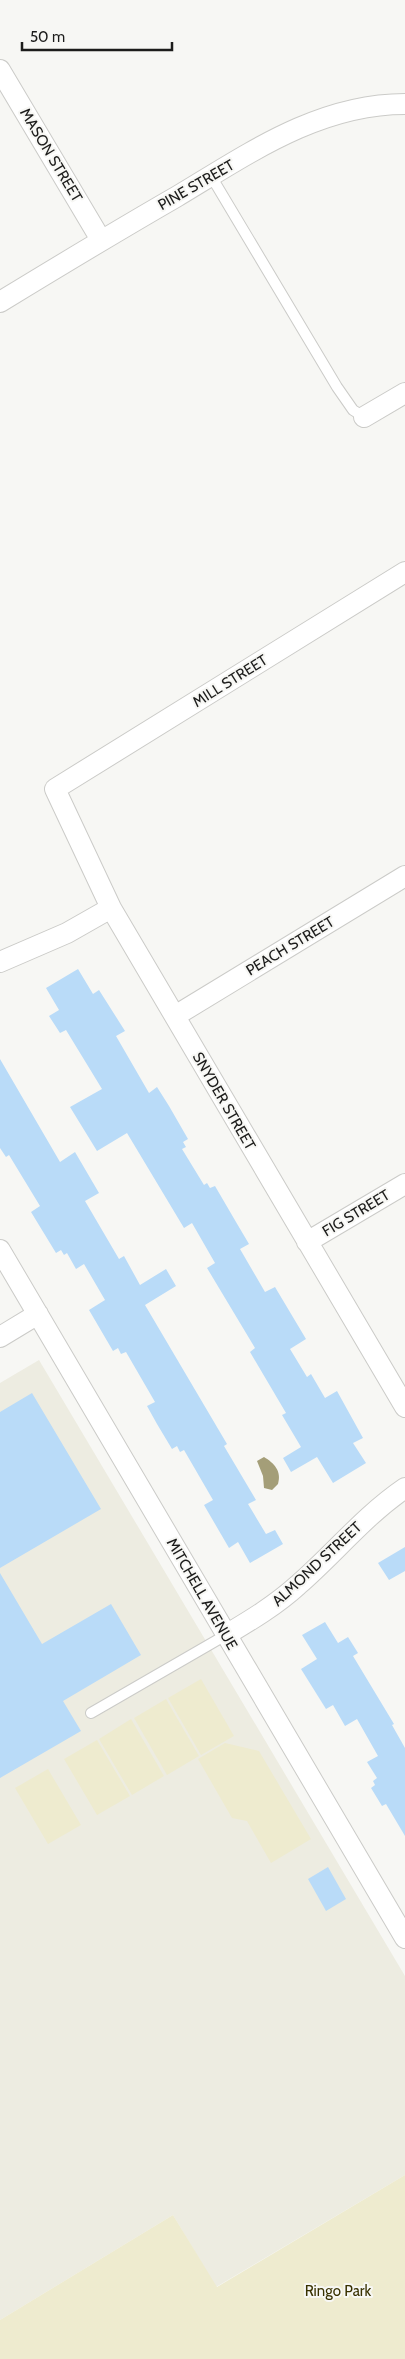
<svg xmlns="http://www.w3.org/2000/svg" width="405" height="2359" viewBox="0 0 405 2359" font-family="Cabin,sans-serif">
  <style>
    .built { fill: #edece1 }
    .green { fill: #eeebcf }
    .water { fill: #a49e78 }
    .building { fill: #b9dbf8 }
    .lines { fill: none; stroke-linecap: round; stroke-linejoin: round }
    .lane-casing { stroke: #cbcbc8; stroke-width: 12 }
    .street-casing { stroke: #cbcbc8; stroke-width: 22 }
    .lane { stroke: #fff; stroke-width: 10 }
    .street { stroke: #fff; stroke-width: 20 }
    .labels { text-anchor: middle; stroke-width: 4; stroke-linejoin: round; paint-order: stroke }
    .street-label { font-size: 15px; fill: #1c1c1b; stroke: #f7f7f4 }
    .park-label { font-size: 15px; fill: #383100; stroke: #f7f7f4 }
  </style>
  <rect width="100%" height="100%" fill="#f7f7f4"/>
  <path class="built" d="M 39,1360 L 405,1976 L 405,2175 L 216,2287 L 173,2215 L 0,2320 L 0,1383 Z"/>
  <path class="green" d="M 201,1679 L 234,1736 L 201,1755 L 168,1698 Z
    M 166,1699 L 199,1756 L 167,1775 L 134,1718 Z
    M 131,1719 L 164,1776 L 132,1795 L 99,1739 Z
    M 97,1740 L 130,1796 L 97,1815 L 64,1759 Z
    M 225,1743 L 259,1751 L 311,1839 L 271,1863 L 247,1821 L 232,1818 L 198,1759 Z
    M 48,1769 L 81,1825 L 48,1844 L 15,1788 Z
    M 405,2175 L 405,2359 L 0,2359 L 0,2320 L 173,2215 L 217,2287 Z"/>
  <path class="water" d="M 264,1457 C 274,1463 282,1471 278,1484 L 272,1490 L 264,1488 L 263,1476 L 257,1461 Z"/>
  <path class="building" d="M 78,969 L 93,994 L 99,990 L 125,1031 L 116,1036 L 149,1093 L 157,1087 L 169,1106 L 188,1139 L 183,1142 L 186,1147 L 182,1149 L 204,1185 L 207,1183 L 210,1188 L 215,1186 L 236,1222 L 249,1244 L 240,1249 L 265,1292 L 275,1287 L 306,1339 L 290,1349 L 307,1377 L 311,1374 L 325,1398 L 337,1391 L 363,1438 L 353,1443 L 366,1463 L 333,1483 L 317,1457 L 291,1472 L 283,1458 L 301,1447 L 282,1415 L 286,1413 L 250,1352 L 255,1348 L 207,1268 L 215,1263 L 192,1223 L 184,1228 L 127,1133 L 97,1151 L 70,1107 L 102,1089 L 66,1030 L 60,1033 L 49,1016 L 59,1010 L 46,988 Z
    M 0,1059 L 60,1162 L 75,1152 L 99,1193 L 85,1201 L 119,1259 L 124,1256 L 140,1285 L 166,1269 L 176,1286 L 145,1305 L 227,1444 L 224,1446 L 256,1500 L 248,1504 L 266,1534 L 275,1530 L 283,1544 L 250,1563 L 238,1542 L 229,1548 L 204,1505 L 213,1500 L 184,1450 L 180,1452 L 177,1446 L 172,1449 L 157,1424 L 147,1406 L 155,1402 L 126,1352 L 121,1354 L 118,1348 L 113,1351 L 89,1310 L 105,1300 L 84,1264 L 76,1269 L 67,1253 L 64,1255 L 61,1250 L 56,1253 L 31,1212 L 40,1206 L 9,1155 L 6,1157 L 0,1148 Z
    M 32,1393 L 101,1509 L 0,1568 L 0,1412 Z
    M 405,1547 L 405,1571 L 389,1580 L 378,1563 Z
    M 0,1573 L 42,1644 L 111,1604 L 141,1655 L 63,1701 L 81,1731 L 0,1778 Z
    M 325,1622 L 338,1643 L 348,1637 L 358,1653 L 353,1656 L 394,1724 L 392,1725 L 405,1748 L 405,1836 L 386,1804 L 382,1806 L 371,1788 L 375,1785 L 373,1781 L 377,1778 L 367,1762 L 378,1756 L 357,1719 L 345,1726 L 333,1705 L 326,1709 L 301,1669 L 317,1659 L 302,1635 Z
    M 328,1867 L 346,1899 L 326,1911 L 308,1879 Z"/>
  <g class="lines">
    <defs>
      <path id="lane" d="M 211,176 L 337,387 L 353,410 L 364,417
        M 91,1713 L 226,1635"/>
      <path id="street" d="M 0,70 L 101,240
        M 0,302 C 59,266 117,231 176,197 C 248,154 318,104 405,104
        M 364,417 L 405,393
        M 405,572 L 55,789 L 111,908 L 405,1407
        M 0,962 L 67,933 L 111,908
        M 175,1016 L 405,876
        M 307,1242 L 405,1184
        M 0,1250 L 405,1938
        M 0,1337 L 38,1314
        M 226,1635 C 251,1620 276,1605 298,1585 C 335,1553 364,1516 405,1488"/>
    </defs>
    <use href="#lane" class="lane-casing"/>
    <use href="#street" class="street-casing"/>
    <use href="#lane" class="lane"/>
    <use href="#street" class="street"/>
  </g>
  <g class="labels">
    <g class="street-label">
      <text transform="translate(51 155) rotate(59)" y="5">MASON STREET</text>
      <text transform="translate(196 185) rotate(-30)" y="5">PINE STREET</text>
      <text transform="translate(230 681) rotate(-32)" y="5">MILL STREET</text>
      <text transform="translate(290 946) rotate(-31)" y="5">PEACH STREET</text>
      <text transform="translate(224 1101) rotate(60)" y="5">SNYDER STREET</text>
      <text transform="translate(356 1213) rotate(-31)" y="5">FIG STREET</text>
      <text transform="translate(317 1564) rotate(-43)" y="5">ALMOND STREET</text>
      <text transform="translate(202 1594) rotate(60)" y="5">MITCHELL AVENUE</text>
    </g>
    <g class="park-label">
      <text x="338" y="2296">Ringo Park</text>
    </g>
  </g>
  <path d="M22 42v8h150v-8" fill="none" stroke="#1c1c1b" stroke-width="2.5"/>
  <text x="30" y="42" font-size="15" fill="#1c1c1b" stroke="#f7f7f4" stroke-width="4" paint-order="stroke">50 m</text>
</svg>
